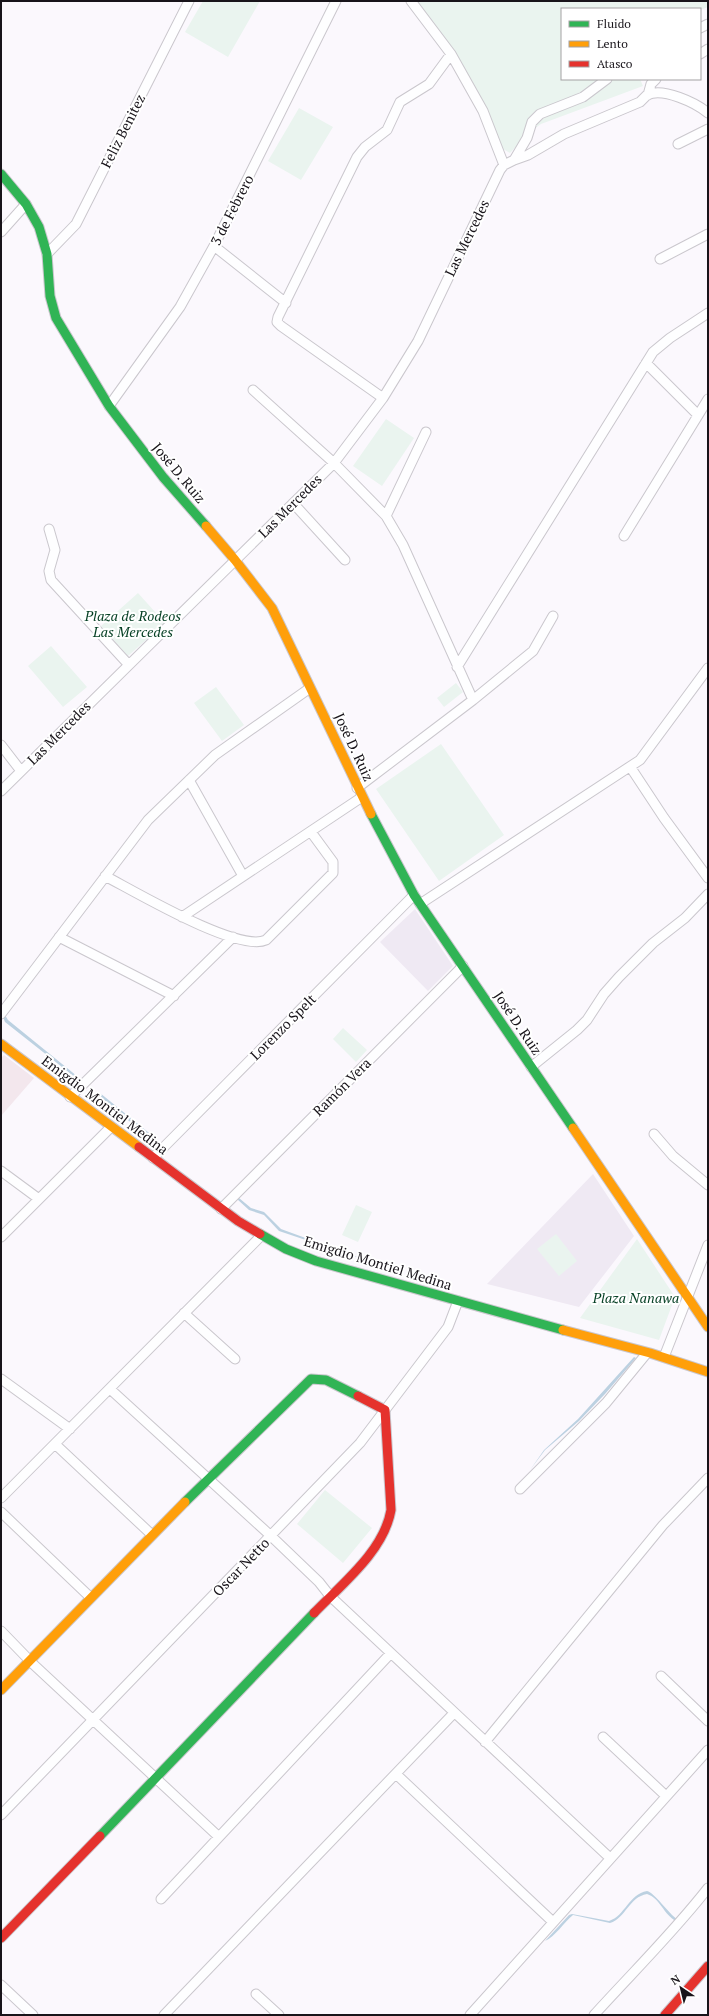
<svg xmlns="http://www.w3.org/2000/svg" width="709" height="2016" viewBox="0 0 709 2016" font-family="'PT Serif',serif">
  <style>
    .industrial { fill: #f3e7ed }
    .built { fill: #efe9f3 }
    .green { fill: #eaf4ef }
    .water { fill: #bcd1e1 }
    .lines { fill: none; stroke-linecap: round; stroke-linejoin: round }
    .street-casing { stroke: #cac7cd; stroke-width: 11 }
    .fast-casing { stroke: #cac7cd; stroke-width: 11 }
    .slow-casing { stroke: #cac7cd; stroke-width: 11 }
    .jam-casing { stroke: #cac7cd; stroke-width: 11 }
    .street { stroke: #fefeff; stroke-width: 9 }
    .fast { stroke: #30b455; stroke-width: 9 }
    .slow { stroke: #ff9f0a; stroke-width: 9 }
    .jam { stroke: #e5322d; stroke-width: 9 }
    .labels { text-anchor: middle; stroke-width: 4; stroke-linejoin: round; paint-order: stroke }
    .street-label { font-size: 14px; fill: #18141a; stroke: #fff }
    .park-label { font-size: 14px; font-style: italic; fill: #033e22; stroke: #fff }
  </style>
  <rect width="100%" height="100%" fill="#fbf8fd"/>
  <path class="industrial" d="M 4,1055 L 34,1078 L 1,1116 L 1,1058 Z"/>
  <path class="built" d="M 415,909 L 453,966 L 428,991 L 380,942 Z
    M 593,1174 L 634,1236 L 579,1307 L 487,1284 Z"/>
  <path class="green" d="M 203,1 L 260,1 L 228,57 L 185,32 Z
    M 416,1 L 708,1 L 708,7 L 700,10 L 562,9 L 562,79 L 640,79 L 643,86 L 541,124 L 531,131 L 510,153 L 503,149 L 485,109 Z
    M 299,108 L 333,127 L 301,180 L 268,161 Z
    M 386,419 L 414,438 L 382,486 L 353,466 Z
    M 138,593 L 165,623 L 128,656 L 101,626 Z
    M 51,646 L 87,687 L 63,707 L 28,666 Z
    M 456,683 L 463,692 L 444,707 L 437,698 Z
    M 216,687 L 244,725 L 222,741 L 194,703 Z
    M 441,744 L 504,835 L 439,881 L 376,789 Z
    M 343,1028 L 367,1050 L 356,1062 L 333,1039 Z
    M 356,1205 L 372,1212 L 358,1242 L 342,1235 Z
    M 556,1234 L 577,1261 L 559,1276 L 537,1249 Z
    M 637,1239 L 675,1297 L 659,1340 L 580,1318 Z
    M 325,1490 L 372,1528 L 343,1563 L 297,1524 Z"/>
  <path class="water" d="M 5,1015 L 8,1020 L 83,1081 L 81,1082 L 5,1022 L 3,1017 Z
    M 100,1093 L 159,1141 L 158,1142 C 138,1127 116,1113 99,1095 Z
    M 239,1198 L 251,1208 L 264,1212 L 281,1229 L 371,1262 L 393,1268 L 392,1269 L 279,1231 L 264,1215 L 249,1210 L 237,1199 Z
    M 634,1357 L 636,1358 L 605,1394 L 579,1421 L 545,1450 L 530,1470 L 544,1450 L 578,1419 Z
    M 647,1891 C 655,1893 668,1913 678,1920 L 676,1921 C 664,1915 660,1898 647,1894 C 629,1897 626,1918 610,1923 L 573,1915 C 564,1922 555,1937 545,1941 L 569,1915 L 572,1914 L 609,1921 C 625,1916 629,1894 647,1891 Z"/>
  <g class="lines">
    <defs>
      <path id="street" d="M 411,1 L 451,54 L 483,111 L 504,165
        M 700,28 L 708,24
        M 700,54 L 708,49
        M 648,95 L 651,84 L 656,79
        M 678,144 L 708,129
        M 514,160 L 528,155 L 564,134 L 640,102 C 642,100 645,97 647,95 C 663,87 696,103 708,113
        M 1,232 L 26,204
        M 214,246 L 286,303
        M 47,254 L 76,224 L 189,1
        M 660,259 L 708,234
        M 646,363 L 698,415
        M 253,390 L 334,463 L 386,516 L 403,545 L 473,700
        M 383,398 L 281,326 L 277,322 L 278,317 L 357,157 L 365,147 L 387,130 L 400,102 L 429,84 L 451,54
        M 109,406 L 180,307 L 214,246 L 336,1
        M 293,503 L 345,560
        M 386,516 L 426,432
        M 49,529 L 55,550 L 49,571 L 51,580 L 129,665
        M 624,536 L 708,399
        M 457,667 L 653,352 L 670,338 L 708,313
        M 1,745 L 21,771
        M 631,768 L 664,818 L 708,878
        M 189,780 L 243,876
        M 357,788 L 473,700 L 533,651 L 553,616
        M 1,791 L 334,463 L 383,398 L 418,341 L 500,170 L 504,165 L 514,160 L 527,138 L 532,122 L 540,114 L 583,97 L 607,79
        M 105,876 C 134,891 238,953 266,940 L 333,873 L 333,862 L 311,832
        M 420,904 L 640,760 L 708,668
        M 182,917 L 362,797
        M 59,937 L 174,996
        M 1,1014 L 148,820 L 215,755 L 310,688
        M 531,1067 L 577,1030 L 587,1020 L 604,994 L 619,977 L 653,943 L 685,918 L 708,894
        M 70,1097 L 233,937
        M 654,1134 L 673,1156 L 708,1185
        M 153,1158 L 414,895
        M 1,1171 L 39,1199
        M 221,1209 L 463,966
        M 1,1237 L 111,1127
        M 184,1313 L 235,1359
        M 664,1357 L 708,1245
        M 1,1379 L 70,1429
        M 110,1389 L 271,1536 L 319,1582 L 330,1596 L 610,1858
        M 55,1444 L 151,1534
        M 520,1489 L 606,1403 L 647,1353
        M 1,1498 L 261,1236
        M 1,1512 L 90,1597
        M 1,1631 L 33,1664 L 219,1837
        M 661,1676 L 708,1721
        M 603,1737 L 666,1796
        M 485,1742 L 663,1525 L 708,1478
        M 396,1774 L 553,1922
        M 1,1815 L 360,1443 L 448,1327 L 458,1301
        M 161,1899 L 391,1653
        M 1,1985 L 33,2015
        M 256,1994 L 279,2015
        M 164,2015 L 454,1713
        M 470,2015 L 708,1750
        M 594,2015 C 632,1973 673,1933 708,1888"/>
      <path id="fast" d="M 1,174 L 26,204 L 39,227 L 47,254 L 50,296 L 56,318 L 109,406 L 163,477 L 206,526
        M 371,814 L 414,895 L 573,1128
        M 260,1234 L 286,1249 L 316,1261 L 563,1330
        M 185,1502 L 311,1379 L 326,1380 L 358,1396
        M 100,1836 L 314,1613"/>
      <path id="slow" d="M 206,526 L 235,560 L 272,608 L 371,814
        M 1,1044 L 139,1147
        M 573,1128 L 708,1327
        M 563,1330 L 650,1353 L 708,1372
        M 1,1690 L 185,1502"/>
      <path id="jam" d="M 139,1147 L 238,1221 L 260,1234
        M 314,1613 C 342,1584 384,1551 391,1510 L 385,1410 L 358,1396
        M 1,1938 L 100,1836
        M 665,2015 L 708,1966"/>
    </defs>
    <use href="#street" class="street-casing"/>
    <use href="#fast" class="fast-casing"/>
    <use href="#slow" class="slow-casing"/>
    <use href="#jam" class="jam-casing"/>
    <use href="#street" class="street"/>
    <use href="#fast" class="fast"/>
    <use href="#slow" class="slow"/>
    <use href="#jam" class="jam"/>
  </g>
  <g class="labels">
    <g class="street-label">
      <text transform="translate(123 131) rotate(-63)" y="5">Feliz Benitez</text>
      <text transform="translate(232 210) rotate(-63)" y="5">3 de Febrero</text>
      <text transform="translate(467 238) rotate(-64)" y="5">Las Mercedes</text>
      <text transform="translate(179 473) rotate(50)" y="5">José D. Ruiz</text>
      <text transform="translate(290 506) rotate(-45)" y="5">Las Mercedes</text>
      <text transform="translate(59 733) rotate(-45)" y="5">Las Mercedes</text>
      <text transform="translate(354 747) rotate(65)" y="5">José D. Ruiz</text>
      <text transform="translate(518 1023) rotate(56)" y="5">José D. Ruiz</text>
      <text transform="translate(283 1027) rotate(-45)" y="5">Lorenzo Spelt</text>
      <text transform="translate(342 1087) rotate(-45)" y="5">Ramón Vera</text>
      <text transform="translate(105 1105) rotate(37)" y="5">Emigdio Montiel Medina</text>
      <text transform="translate(378 1263) rotate(17)" y="5">Emigdio Montiel Medina</text>
      <text transform="translate(241 1567) rotate(-46)" y="5">Oscar Netto</text>
    </g>
    <g class="park-label">
      <text x="133" y="621">Plaza de Rodeos<tspan x="133" dy="16">Las Mercedes</tspan></text>
      <text x="636" y="1303">Plaza Nanawa</text>
    </g>
  </g>
  <rect width="709" height="2016" fill="none" stroke="#18141a" stroke-width="4"/>
  <rect x="561" y="8" width="140" height="72" fill="#ffffff" stroke="#a3a1a3"/>
  <rect x="569" y="21" width="20" height="6" fill="#30b455" stroke="#a3a1a3"/>
  <text x="597" y="28" font-size="12" fill="#18141a">Fluido</text>
  <rect x="569" y="41" width="20" height="6" fill="#ff9f0a" stroke="#a3a1a3"/>
  <text x="597" y="48" font-size="12" fill="#18141a">Lento</text>
  <rect x="569" y="61" width="20" height="6" fill="#e5322d" stroke="#a3a1a3"/>
  <text x="597" y="68" font-size="12" fill="#18141a">Atasco</text>
  <g transform="translate(681 1988) rotate(325)" stroke="#ffffff" stroke-width="3" paint-order="stroke">
  <path d="M0-3L7 15L0 10L-7 15Z" fill="#18141a"/>
  <text y="-6" font-size="11" font-weight="bold" text-anchor="middle" fill="#18141a">N</text>
  </g>
</svg>
